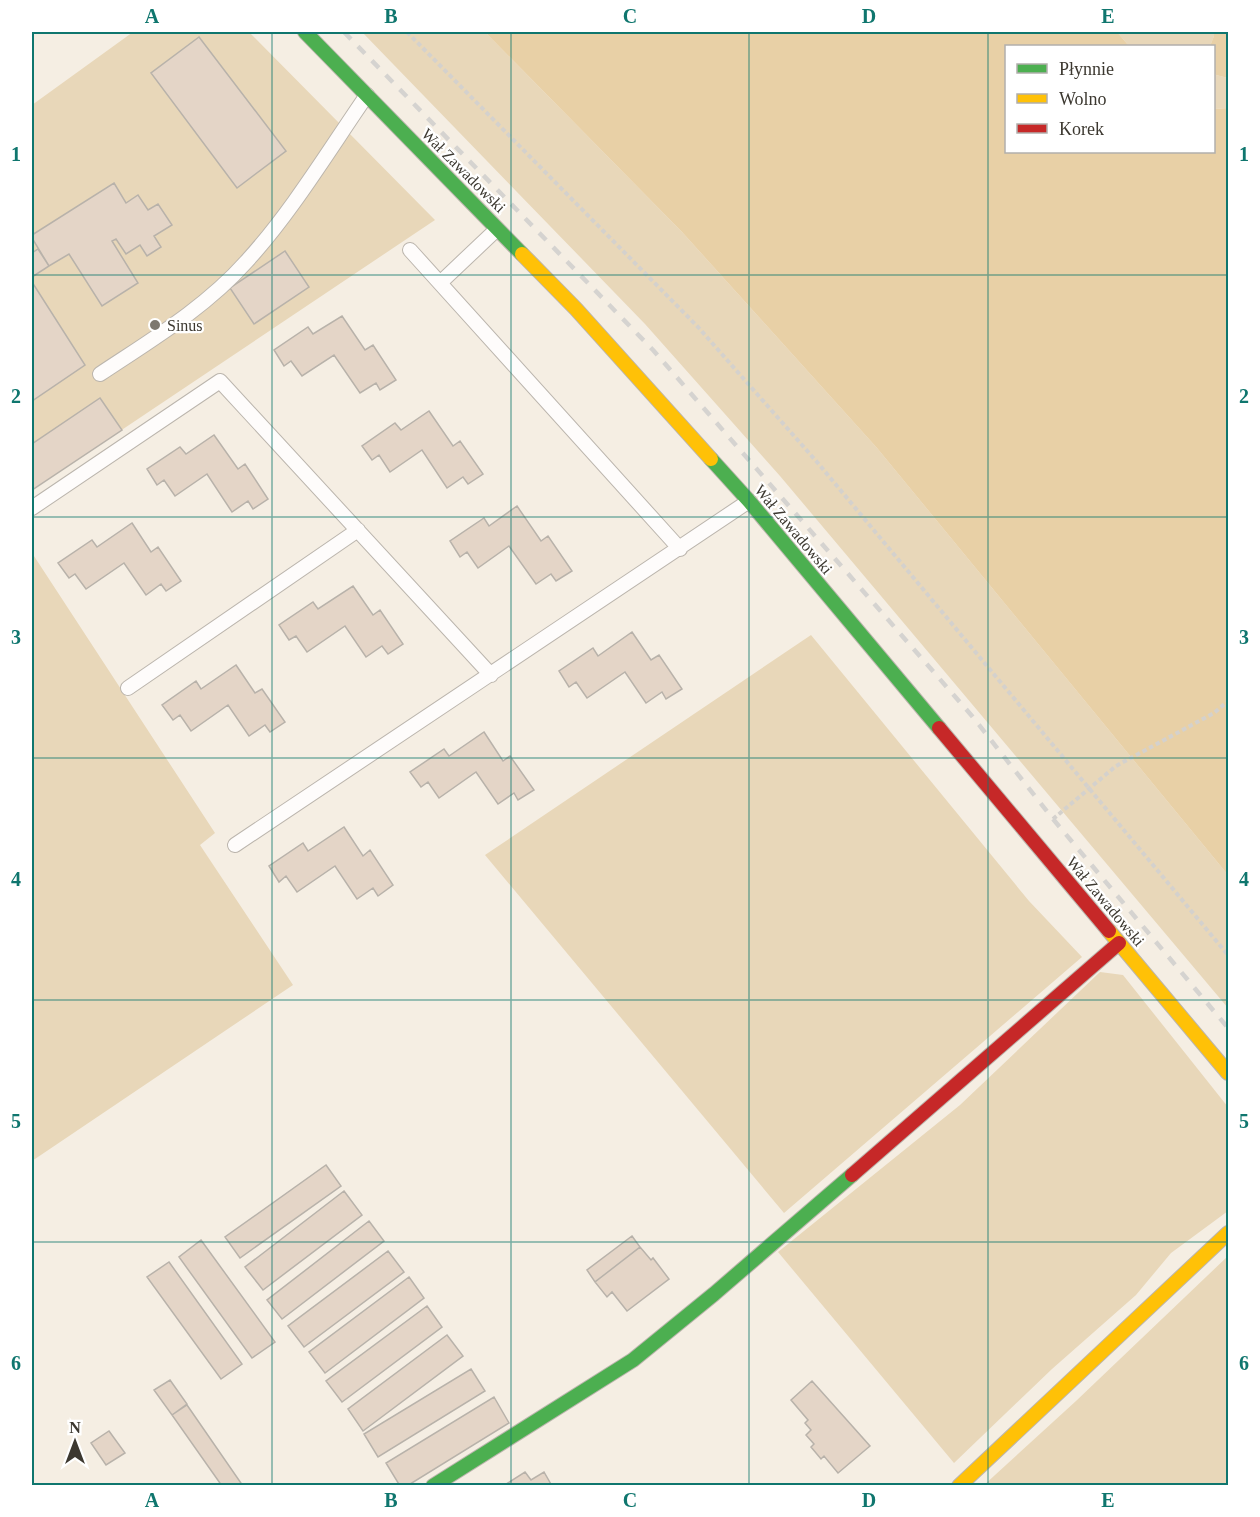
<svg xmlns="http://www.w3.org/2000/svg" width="1260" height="1517" viewBox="0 0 1260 1517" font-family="Georgia,serif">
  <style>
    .green { fill: #e8d7b9 }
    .forest { fill: #e8d0a6 }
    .building { fill: #e4d5c7; stroke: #b8b2aa; stroke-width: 1.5 }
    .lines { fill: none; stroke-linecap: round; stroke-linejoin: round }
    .lane-casing { stroke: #bbb5ad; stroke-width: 16 }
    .fast-casing { stroke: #bbb5ad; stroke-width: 16 }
    .slow-casing { stroke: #bbb5ad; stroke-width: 16 }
    .jam-casing { stroke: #bbb5ad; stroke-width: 16 }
    .path { stroke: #d4d1cd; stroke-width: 4; stroke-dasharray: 4.5 3; stroke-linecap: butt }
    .lane { stroke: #fefcfb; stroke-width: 14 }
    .fast { stroke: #4caf50; stroke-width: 14 }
    .slow { stroke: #ffc107; stroke-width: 14 }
    .jam { stroke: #c62828; stroke-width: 14 }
    .rail { stroke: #d5d3d0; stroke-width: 4.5; stroke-dasharray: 10 10; stroke-linecap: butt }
    .grid { fill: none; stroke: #0f766e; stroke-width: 1.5; stroke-opacity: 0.55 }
    .poi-dot { fill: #7d786f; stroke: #fff; stroke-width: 2 }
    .labels { text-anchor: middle; stroke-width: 4.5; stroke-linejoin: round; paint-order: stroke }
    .street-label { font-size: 16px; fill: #3c3830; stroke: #fff }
    .poi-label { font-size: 16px; fill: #3c3830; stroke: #fff; text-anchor: start }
    .neatline { fill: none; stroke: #0f766e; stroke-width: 2 }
    .grid-label { font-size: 20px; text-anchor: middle; font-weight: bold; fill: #0f766e }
  </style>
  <rect width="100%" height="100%" fill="#f5eee3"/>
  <path class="green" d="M 133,32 L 249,32 L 435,220 L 32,490 L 32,105 Z
    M 362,32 L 485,32 L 682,232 L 877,448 L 1228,875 L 1228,1008 L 780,476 L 645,324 Z
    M 1117,32 L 1214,32 L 1214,36 L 1210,46 L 1129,46 Z
    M 1214,72 L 1216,75 L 1228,78 L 1227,108 L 1214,109 Z
    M 32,553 L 215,833 L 200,845 L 293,985 L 32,1161 Z
    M 811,635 L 1029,901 L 1082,957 L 784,1213 L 485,855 Z
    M 1100,972 L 1123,975 L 1228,1107 L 1228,1211 L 1171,1253 L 1136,1295 L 1052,1369 L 954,1463 L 778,1252 L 960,1105 Z
    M 1228,1256 L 1228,1485 L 983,1486 L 1076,1401 Z"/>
  <path class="forest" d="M 485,32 L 1117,32 L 1129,46 L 1006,46 L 1006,152 L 1214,152 L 1214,109 L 1228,108 L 1228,618 L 1226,644 L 1228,656 L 1228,875 L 877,448 L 682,232 Z
    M 1214,32 L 1228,32 L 1228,78 L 1216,75 L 1214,72 L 1214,46 L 1210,46 L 1214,36 Z"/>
  <path class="building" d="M 199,37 L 286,151 L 237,188 L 151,73 Z
    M 114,183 L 126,203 L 138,195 L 148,210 L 158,204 L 172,225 L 154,236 L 161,247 L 147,256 L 140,245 L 126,254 L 116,239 L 112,241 L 138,283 L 102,306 L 69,254 L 49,266 L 32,238 L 32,235 Z
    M 38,249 L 49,266 L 32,277 L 32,253 Z
    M 285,251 L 309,287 L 254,324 L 230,288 Z
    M 32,282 L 85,365 L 32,401 Z
    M 342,316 L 365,350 L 373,345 L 396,380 L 380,390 L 376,383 L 360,393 L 334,355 L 302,376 L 291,361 L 284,366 L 274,350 L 308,327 L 313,334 Z
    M 100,398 L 122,430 L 32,490 L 32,444 Z
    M 429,411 L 453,446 L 460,441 L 483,474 L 468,484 L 463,477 L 447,488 L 422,450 L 390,472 L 379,455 L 372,460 L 362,446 L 395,423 L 401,430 Z
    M 214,435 L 238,469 L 245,464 L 268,499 L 253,509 L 248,501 L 232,512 L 207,474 L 175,496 L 164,480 L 157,485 L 147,469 L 180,447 L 186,454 Z
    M 517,506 L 541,541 L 548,536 L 572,571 L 556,581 L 551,574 L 536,584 L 509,546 L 478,568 L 467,552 L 460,557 L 450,541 L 484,518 L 489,526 Z
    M 132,523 L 151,552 L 158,547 L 181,581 L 166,591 L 161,584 L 146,595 L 124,563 L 86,589 L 75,574 L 69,578 L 58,563 L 92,540 L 97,547 Z
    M 353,586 L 373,615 L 380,610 L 403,644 L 388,654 L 382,646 L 366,657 L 345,626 L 307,652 L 296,636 L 289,640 L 279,625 L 313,602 L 318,609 Z
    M 632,632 L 651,660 L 659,655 L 682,689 L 666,699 L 662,692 L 646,703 L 625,672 L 587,698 L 576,682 L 569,687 L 559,671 L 593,648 L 598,656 Z
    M 236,665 L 255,693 L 262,689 L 285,722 L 270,732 L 265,725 L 249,736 L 228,705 L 191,731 L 180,715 L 173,720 L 162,705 L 196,681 L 201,689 Z
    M 484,732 L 503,761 L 510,756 L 534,790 L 518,800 L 514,793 L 498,804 L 476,772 L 439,798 L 428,782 L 421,787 L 410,772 L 444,749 L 449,756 Z
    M 344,827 L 363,856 L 370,850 L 393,885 L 378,896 L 373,888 L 357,899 L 335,866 L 297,892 L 286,876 L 279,882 L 269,866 L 303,843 L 308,851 Z
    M 326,1165 L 341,1186 L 240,1258 L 225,1237 Z
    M 344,1191 L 362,1215 L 263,1290 L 245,1267 Z
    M 369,1221 L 384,1241 L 282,1319 L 267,1300 Z
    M 632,1236 L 640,1247 L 595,1282 L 587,1270 Z
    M 201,1240 L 275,1342 L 252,1358 L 179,1257 Z
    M 640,1247 L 651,1260 L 653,1258 L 669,1279 L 627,1311 L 612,1292 L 607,1297 L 595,1282 Z
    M 388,1251 L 404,1272 L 304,1347 L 288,1326 Z
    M 169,1262 L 242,1364 L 221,1379 L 147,1277 Z
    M 409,1277 L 424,1298 L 325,1373 L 309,1352 Z
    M 427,1306 L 442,1327 L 342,1402 L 326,1381 Z
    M 447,1335 L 463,1356 L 363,1431 L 348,1409 Z
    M 471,1369 L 485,1391 L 378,1457 L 364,1434 Z
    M 170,1380 L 187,1404 L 172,1415 L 154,1390 Z
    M 812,1381 L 870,1446 L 838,1473 L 824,1456 L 821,1459 L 811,1447 L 814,1444 L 806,1435 L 811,1430 L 805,1423 L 808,1420 L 791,1400 Z
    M 494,1397 L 509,1423 L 407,1486 L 400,1486 L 386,1463 Z
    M 187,1405 L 243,1486 L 222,1486 L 172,1415 Z
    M 109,1431 L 125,1453 L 106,1465 L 91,1443 Z
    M 525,1472 L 531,1480 L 544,1472 L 552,1486 L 503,1486 Z"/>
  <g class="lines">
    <defs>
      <path id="lane" d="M 410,250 L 680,549
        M 440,283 L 497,229
        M 100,374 C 151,340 205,308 246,262 C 291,213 329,150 367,95
        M 32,508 L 220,381 L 491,675
        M 128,688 L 358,530
        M 235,845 L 749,501"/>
      <path id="fast" d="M 305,32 L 522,254
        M 711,459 L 749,501 L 939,728
        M 433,1486 L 633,1360 L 714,1294 L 852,1175"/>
      <path id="slow" d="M 522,254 L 576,309 L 711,459
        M 1109,931 L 1228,1073
        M 959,1486 L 1228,1233"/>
      <path id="jam" d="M 939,728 L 1109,931
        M 852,1175 L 1119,943"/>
    </defs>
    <use href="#lane" class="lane-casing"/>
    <use href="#fast" class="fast-casing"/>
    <use href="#slow" class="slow-casing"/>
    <use href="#jam" class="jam-casing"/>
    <path class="path" d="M 407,32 L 698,327 L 817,462 L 1228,955
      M 1053,819 L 1116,766 L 1214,713 L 1228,701"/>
    <use href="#lane" class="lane"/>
    <use href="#fast" class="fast"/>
    <use href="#slow" class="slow"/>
    <use href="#jam" class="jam"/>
    <path class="rail" d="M 344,32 L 653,350 L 972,716 L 1053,819 L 1228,1028"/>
  </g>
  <path class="grid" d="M 272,32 L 272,1486M 511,32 L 511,1486M 749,32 L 749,1486M 988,32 L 988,1486M 32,275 L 1228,275M 32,517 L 1228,517M 32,758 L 1228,758M 32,1000 L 1228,1000M 32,1242 L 1228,1242"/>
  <circle class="poi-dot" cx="155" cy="325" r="6"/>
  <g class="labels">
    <g class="street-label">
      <text transform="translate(464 170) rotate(45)" y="6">Wał Zawadowski</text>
      <text transform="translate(794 529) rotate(50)" y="6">Wał Zawadowski</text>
      <text transform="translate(1106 901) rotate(50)" y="6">Wał Zawadowski</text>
    </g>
    <g class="poi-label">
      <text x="167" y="331">Sinus</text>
    </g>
  </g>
  <rect width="1260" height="1517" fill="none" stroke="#ffffff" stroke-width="66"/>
  <rect x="1005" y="45" width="210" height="108" fill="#ffffff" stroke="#b1afac" stroke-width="1.5"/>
  <rect x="1017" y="64" width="30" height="9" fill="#4caf50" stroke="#b1afac" stroke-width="1.5"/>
  <text x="1059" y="75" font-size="18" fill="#3c3830">Płynnie</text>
  <rect x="1017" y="94" width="30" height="9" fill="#ffc107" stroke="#b1afac" stroke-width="1.5"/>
  <text x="1059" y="105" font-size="18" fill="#3c3830">Wolno</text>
  <rect x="1017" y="124" width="30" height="9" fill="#c62828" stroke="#b1afac" stroke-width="1.5"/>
  <text x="1059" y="135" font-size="18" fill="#3c3830">Korek</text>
  <g transform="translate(75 1442)" stroke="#ffffff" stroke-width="4.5" paint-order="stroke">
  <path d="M0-4.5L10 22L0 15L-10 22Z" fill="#3c3830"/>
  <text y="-9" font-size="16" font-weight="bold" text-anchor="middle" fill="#3c3830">N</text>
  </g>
  <rect x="33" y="33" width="1194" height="1451" class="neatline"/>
  <g class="grid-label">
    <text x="152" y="23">A</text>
    <text x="391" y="23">B</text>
    <text x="630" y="23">C</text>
    <text x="869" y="23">D</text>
    <text x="1108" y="23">E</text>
    <text x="16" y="161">1</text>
    <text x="1244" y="161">1</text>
    <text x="16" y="403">2</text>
    <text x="1244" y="403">2</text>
    <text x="16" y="644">3</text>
    <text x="1244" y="644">3</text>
    <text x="16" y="886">4</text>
    <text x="1244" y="886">4</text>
    <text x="16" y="1128">5</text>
    <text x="1244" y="1128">5</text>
    <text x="16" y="1370">6</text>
    <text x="1244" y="1370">6</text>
    <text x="152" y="1507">A</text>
    <text x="391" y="1507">B</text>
    <text x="630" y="1507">C</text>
    <text x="869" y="1507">D</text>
    <text x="1108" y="1507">E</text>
  </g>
</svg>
